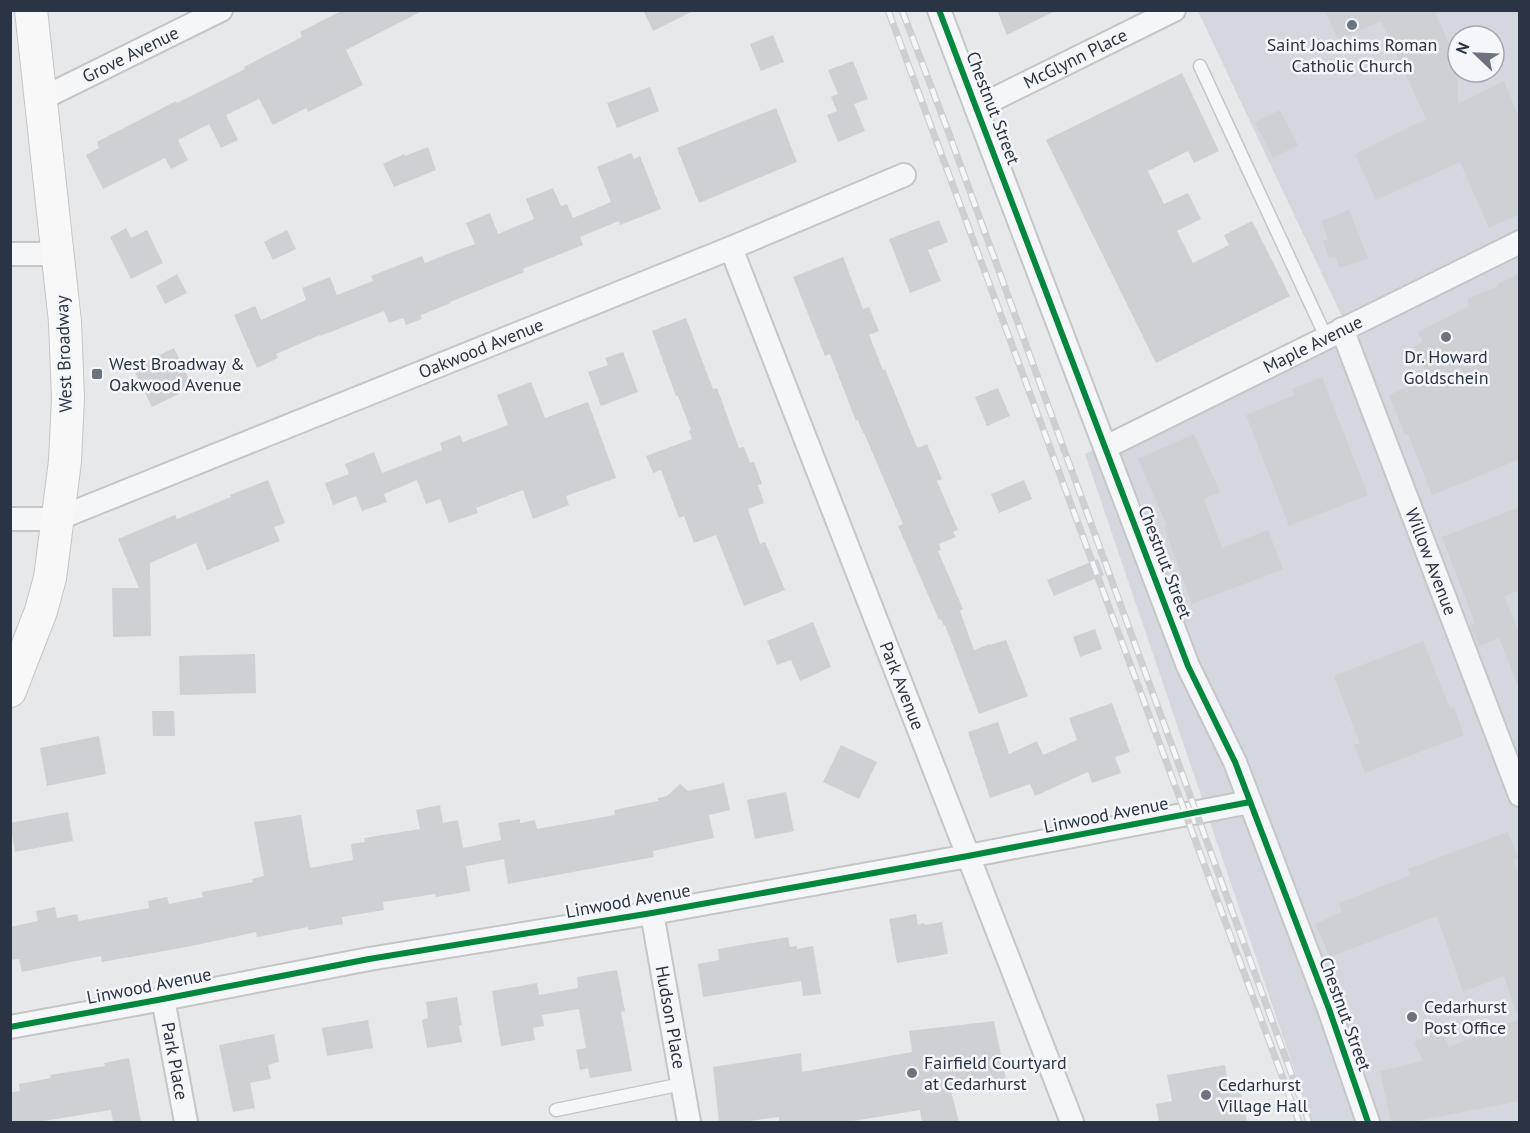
<svg xmlns="http://www.w3.org/2000/svg" width="1530" height="1133" viewBox="0 0 1530 1133" font-family="'PT Sans',sans-serif">
  <style>
    .built { fill: #d4d7dd; fill-rule: evenodd }
    .building { fill: #ced0d3 }
    .lines { fill: none; stroke-linecap: round; stroke-linejoin: round }
    .lane-casing { stroke: #c4c6c8; stroke-width: 15 }
    .street-casing { stroke: #c4c6c8; stroke-width: 26 }
    .secondary-casing { stroke: #c4c6c8; stroke-width: 34 }
    .lane { stroke: #f5f6f7; stroke-width: 12 }
    .street { stroke: #f5f6f7; stroke-width: 22 }
    .secondary { stroke: #f8f8f8; stroke-width: 32 }
    .rail-casing { stroke: #cecfd2; stroke-width: 7 }
    .rail { stroke: #f4f6f9; stroke-width: 4.5; stroke-dasharray: 14; stroke-linecap: butt }
    .cycleway-casing { stroke: #f4f6f9; stroke-width: 10 }
    .cycleway { stroke: #00873e; stroke-width: 6 }
    .poi-dot { fill: #6c737f; stroke: #f4f6f9; stroke-width: 2 }
    .labels { text-anchor: middle; stroke-width: 5; stroke-linejoin: round; paint-order: stroke }
    .poi-label { font-size: 18px; fill: #2b3445; stroke: #f4f6f9; text-anchor: start }
    .street-label { font-size: 18px; fill: #2b3445; stroke: #f4f6f9 }
  </style>
  <rect width="100%" height="100%" fill="#e6e8ea"/>
  <path class="built" d="M 1198,11 L 1519,11 L 1519,1122 L 1312,1122 L 1085,454 L 1348,329 ZM 1458,36 L 1494,36 L 1494,72 L 1458,72 Z"/>
  <path class="building" d="M 343,10 L 424,10 L 346,50 L 363,85 L 308,112 L 306,108 L 273,125 L 259,99 L 226,115 L 238,140 L 221,148 L 209,124 L 178,140 L 188,160 L 171,169 L 165,158 L 103,189 L 86,155 L 99,148 L 97,142 L 176,101 L 177,103 L 245,69 L 244,67 L 302,37 L 300,32 Z
    M 643,10 L 695,10 L 653,31 Z
    M 997,10 L 1057,10 L 1007,35 Z
    M 1325,10 L 1434,10 L 1458,63 L 1458,104 L 1504,81 L 1520,120 L 1520,214 L 1489,228 L 1460,162 L 1376,200 L 1355,154 L 1426,119 L 1381,21 L 1338,40 Z
    M 773,35 L 784,62 L 761,71 L 750,44 Z
    M 853,61 L 868,99 L 854,104 L 865,131 L 838,142 L 827,115 L 837,111 L 831,97 L 838,94 L 828,70 Z
    M 1182,73 L 1219,151 L 1194,163 L 1188,151 L 1148,171 L 1164,204 L 1188,193 L 1201,219 L 1177,231 L 1193,263 L 1229,245 L 1224,235 L 1252,221 L 1290,296 L 1156,363 L 1046,140 Z
    M 650,87 L 659,111 L 617,128 L 607,103 Z
    M 776,108 L 797,162 L 699,203 L 677,148 Z
    M 1280,110 L 1298,145 L 1273,158 L 1255,122 Z
    M 428,147 L 436,170 L 394,187 L 383,164 L 404,154 L 405,156 Z
    M 631,153 L 634,159 L 640,156 L 661,209 L 620,225 L 619,221 L 580,237 L 583,245 L 523,269 L 524,272 L 450,302 L 451,303 L 421,315 L 422,319 L 406,325 L 403,318 L 389,323 L 384,311 L 333,331 L 320,336 L 320,335 L 276,354 L 278,358 L 257,368 L 234,315 L 255,306 L 261,320 L 306,300 L 302,288 L 330,277 L 337,295 L 373,281 L 371,276 L 422,256 L 425,263 L 450,253 L 475,244 L 466,223 L 490,213 L 498,234 L 534,219 L 526,199 L 553,188 L 561,206 L 567,204 L 573,218 L 611,202 L 597,167 Z
    M 1349,210 L 1368,258 L 1340,268 L 1335,256 L 1329,258 L 1323,241 L 1328,239 L 1321,221 Z
    M 939,220 L 948,242 L 928,250 L 941,281 L 910,293 L 889,239 Z
    M 126,228 L 131,238 L 147,230 L 163,263 L 131,279 L 110,237 Z
    M 287,230 L 296,249 L 273,260 L 264,242 Z
    M 843,257 L 863,309 L 869,307 L 879,331 L 869,335 L 883,370 L 885,369 L 916,445 L 918,448 L 927,444 L 942,479 L 937,481 L 958,530 L 953,532 L 956,537 L 939,544 L 941,550 L 938,551 L 963,609 L 960,611 L 974,650 L 990,644 L 990,645 L 1006,640 L 1028,696 L 979,714 L 945,625 L 944,626 L 941,619 L 939,620 L 898,526 L 903,524 L 864,433 L 863,433 L 858,420 L 856,421 L 830,354 L 825,356 L 793,277 Z
    M 1520,273 L 1520,459 L 1432,495 L 1408,434 L 1405,435 L 1389,395 L 1429,378 L 1413,347 L 1423,342 L 1418,332 L 1469,306 L 1467,299 L 1498,286 L 1497,284 Z
    M 177,274 L 187,293 L 165,304 L 156,286 Z
    M 686,318 L 713,389 L 717,388 L 739,448 L 744,447 L 750,463 L 754,462 L 762,484 L 758,485 L 764,503 L 748,509 L 760,544 L 765,542 L 785,590 L 744,606 L 716,535 L 694,543 L 684,516 L 679,518 L 661,470 L 653,473 L 646,456 L 692,439 L 689,431 L 691,430 L 678,396 L 676,396 L 652,331 Z
    M 174,348 L 193,387 L 152,407 L 133,368 Z
    M 623,352 L 638,392 L 601,406 L 588,372 L 608,365 L 605,358 Z
    M 1322,377 L 1368,495 L 1289,526 L 1246,415 L 1295,395 L 1292,389 Z
    M 531,382 L 545,418 L 588,402 L 616,478 L 566,496 L 569,505 L 533,519 L 523,490 L 476,508 L 478,513 L 449,523 L 440,499 L 426,504 L 417,480 L 384,494 L 387,502 L 362,511 L 356,496 L 333,505 L 325,483 L 349,474 L 345,464 L 374,452 L 382,473 L 442,450 L 440,443 L 460,435 L 463,442 L 508,425 L 497,395 Z
    M 998,388 L 1010,416 L 987,426 L 975,397 Z
    M 1194,434 L 1220,492 L 1204,499 L 1222,548 L 1268,530 L 1283,569 L 1192,604 L 1164,527 L 1167,526 L 1138,459 Z
    M 268,480 L 285,523 L 274,527 L 280,541 L 207,570 L 196,543 L 150,563 L 151,636 L 113,637 L 112,588 L 139,588 L 118,539 L 175,515 L 177,519 L 231,497 L 230,495 Z
    M 1024,480 L 1032,499 L 999,513 L 991,494 Z
    M 1520,507 L 1520,590 L 1504,596 L 1520,635 L 1518,686 L 1499,638 L 1479,646 L 1470,624 L 1475,623 L 1442,537 Z
    M 1098,559 L 1104,575 L 1054,596 L 1047,580 Z
    M 813,622 L 831,667 L 800,681 L 791,660 L 777,665 L 767,641 Z
    M 1095,629 L 1102,649 L 1080,657 L 1073,637 Z
    M 1423,641 L 1450,708 L 1454,707 L 1464,735 L 1365,773 L 1354,745 L 1360,744 L 1334,676 Z
    M 255,654 L 256,693 L 180,695 L 179,656 Z
    M 1112,703 L 1130,752 L 1115,757 L 1121,773 L 1092,783 L 1088,772 L 1035,796 L 1030,784 L 990,798 L 968,732 L 998,722 L 1009,754 L 1037,741 L 1043,755 L 1077,740 L 1069,718 Z
    M 152,711 L 174,711 L 175,736 L 153,736 Z
    M 99,736 L 106,774 L 47,786 L 40,748 Z
    M 841,745 L 877,762 L 859,799 L 823,782 Z
    M 724,783 L 730,810 L 709,815 L 714,838 L 653,851 L 654,857 L 508,884 L 504,859 L 466,866 L 470,891 L 436,897 L 435,894 L 383,902 L 384,910 L 342,917 L 343,924 L 308,930 L 308,927 L 257,937 L 256,932 L 192,946 L 102,962 L 101,956 L 22,972 L 19,959 L 10,960 L 10,927 L 38,921 L 36,911 L 55,907 L 57,918 L 77,914 L 79,921 L 149,908 L 148,901 L 167,897 L 169,904 L 203,897 L 202,892 L 253,882 L 252,879 L 264,876 L 254,822 L 301,815 L 310,868 L 353,860 L 351,844 L 365,842 L 364,838 L 420,829 L 416,810 L 440,805 L 443,823 L 458,820 L 463,848 L 501,840 L 498,823 L 520,819 L 520,823 L 535,820 L 537,829 L 615,815 L 614,810 L 658,801 L 658,798 L 667,796 L 680,784 L 688,791 Z
    M 786,792 L 794,831 L 755,839 L 747,800 Z
    M 68,812 L 73,841 L 15,852 L 10,823 Z
    M 1508,832 L 1518,858 L 1513,860 L 1520,877 L 1520,1012 L 1516,1012 L 1504,976 L 1463,992 L 1437,916 L 1330,957 L 1315,924 L 1342,912 L 1339,903 L 1411,875 L 1408,869 Z
    M 916,914 L 918,925 L 924,923 L 925,925 L 942,922 L 948,954 L 897,963 L 889,919 Z
    M 788,937 L 790,947 L 797,946 L 797,949 L 813,946 L 821,994 L 803,996 L 801,981 L 703,997 L 698,964 L 719,960 L 718,949 Z
    M 617,970 L 625,1011 L 621,1012 L 632,1071 L 590,1078 L 588,1068 L 580,1070 L 576,1050 L 586,1048 L 579,1009 L 542,1015 L 544,1026 L 533,1028 L 535,1040 L 501,1046 L 492,991 L 537,983 L 539,995 L 578,988 L 577,977 Z
    M 457,997 L 462,1025 L 459,1026 L 462,1042 L 427,1048 L 422,1020 L 428,1018 L 426,1002 Z
    M 1520,1019 L 1520,1101 L 1411,1122 L 1391,1122 L 1380,1071 L 1423,1061 L 1414,1042 L 1442,1028 L 1449,1047 Z
    M 368,1020 L 373,1048 L 327,1056 L 322,1028 Z
    M 994,1021 L 1006,1079 L 950,1087 L 959,1122 L 922,1122 L 920,1110 L 847,1122 L 779,1122 L 779,1117 L 743,1122 L 719,1122 L 713,1067 L 801,1053 L 802,1072 L 912,1052 L 909,1031 Z
    M 274,1034 L 279,1062 L 268,1065 L 271,1079 L 250,1083 L 255,1108 L 233,1112 L 219,1045 Z
    M 129,1058 L 141,1122 L 113,1122 L 111,1110 L 38,1122 L 10,1122 L 10,1093 L 20,1091 L 19,1084 L 51,1078 L 50,1075 L 105,1066 L 104,1063 Z
    M 1225,1065 L 1229,1090 L 1240,1088 L 1247,1122 L 1159,1122 L 1156,1104 L 1172,1101 L 1167,1075 Z"/>
  <g class="lines">
    <defs>
      <path id="lane" d="M 1200,66 L 1326,337
        M 556,1110 L 682,1084"/>
      <g id="street">
        <path d="M 939,10 L 1188,666 L 1235,762 L 1329,1009 L 1368,1122"/>
        <path id="s1" d="M 41,99 L 221,10"/>
        <path id="s2" d="M 976,108 L 1174,10"/>
        <path id="s3" d="M 731,248 L 1072,1122"/>
        <path d="M 10,254 L 57,254"/>
        <path id="s4" d="M 1342,329 L 1520,795"/>
        <path id="s5" d="M 1106,447 L 1520,242"/>
        <path id="s6" d="M 10,519 L 57,519 L 731,248 L 904,175"/>
        <path id="s7" d="M 652,913 L 689,1122"/>
        <path id="s8" d="M 163,999 L 186,1122"/>
        <path d="M 10,1027 L 163,999 L 369,959 L 652,913 L 968,856 L 1250,802"/>
      </g>
      <path id="secondary" d="M 10,691 L 41,611 L 50,578 L 65,461 L 68,398 L 65,322 L 31,10"/>
    </defs>
    <use href="#lane" class="lane-casing"/>
    <use href="#street" class="street-casing"/>
    <use href="#secondary" class="secondary-casing"/>
    <use href="#lane" class="lane"/>
    <use href="#street" class="street"/>
    <use href="#secondary" class="secondary"/>
    <defs>
      <path id="rail" d="M 888,10 L 1186,815 L 1299,1122
        M 902,10 L 948,131 L 1309,1122"/>
    </defs>
    <use href="#rail" class="rail-casing"/>
    <use href="#rail" class="rail"/>
    <defs>
      <path id="cycleway" d="M 939,10 L 1188,666 L 1235,762 L 1329,1009 L 1368,1122
        M 10,1027 L 163,999 L 369,959 L 652,913 L 968,856 L 1250,802"/>
    </defs>
    <use href="#cycleway" class="cycleway-casing"/>
    <use href="#cycleway" class="cycleway"/>
  </g>
  <g class="poi-dot">
    <circle cx="1352" cy="25" r="6"/>
    <circle cx="1446" cy="337" r="6"/>
    <rect x="91" y="368" width="12" height="12" rx="3"/>
    <circle cx="1412" cy="1017" r="6"/>
    <circle cx="912" cy="1073" r="6"/>
    <circle cx="1206" cy="1095" r="6"/>
  </g>
  <g class="labels">
    <g class="poi-label">
      <text x="1352" y="51" text-anchor="middle">Saint Joachims Roman<tspan x="1352" dy="21">Catholic Church</tspan></text>
      <text x="1446" y="363" text-anchor="middle">Dr. Howard<tspan x="1446" dy="21">Goldschein</tspan></text>
      <text x="109" y="370">West Broadway &amp;<tspan x="109" dy="21">Oakwood Avenue</tspan></text>
      <text x="1424" y="1013">Cedarhurst<tspan x="1424" dy="21">Post Office</tspan></text>
      <text x="924" y="1069">Fairfield Courtyard<tspan x="924" dy="21">at Cedarhurst</tspan></text>
      <text x="1218" y="1091">Cedarhurst<tspan x="1218" dy="21">Village Hall</tspan></text>
    </g>
    <g class="street-label">
      <text dy="6" stroke="none"><textPath href="#s1" startOffset="100">Grove Avenue</textPath></text>
      <text dy="6" stroke="none"><textPath href="#s2" startOffset="111">McGlynn Place</textPath></text>
      <text transform="translate(993 108) rotate(69)" y="6">Chestnut Street</text>
      <text dy="6" stroke="none"><textPath href="#s5" startOffset="231">Maple Avenue</textPath></text>
      <text dy="6" stroke="none"><textPath href="#s6" startOffset="504">Oakwood Avenue</textPath></text>
      <text transform="translate(64 354) rotate(-92)" y="6">West Broadway</text>
      <text transform="translate(1165 562) rotate(69)" y="6">Chestnut Street</text>
      <text dy="6" stroke="none"><textPath href="#s4" startOffset="249">Willow Avenue</textPath></text>
      <text dy="6" stroke="none"><textPath href="#s3" startOffset="470">Park Avenue</textPath></text>
      <text transform="translate(1106 815) rotate(-11)" y="6">Linwood Avenue</text>
      <text transform="translate(628 901) rotate(-10)" y="6">Linwood Avenue</text>
      <text transform="translate(149 986) rotate(-11)" y="6">Linwood Avenue</text>
      <text transform="translate(1345 1014) rotate(70)" y="6">Chestnut Street</text>
      <text dy="6" stroke="none"><textPath href="#s7" startOffset="106">Hudson Place</textPath></text>
      <text dy="6" stroke="none"><textPath href="#s8" startOffset="63">Park Place</textPath></text>
    </g>
  </g>
  <rect width="1530" height="1133" fill="none" stroke="#2b3445" stroke-width="24"/>
  <g transform="translate(1476 54) rotate(293)"><circle r="28" fill="#f4f6f9" stroke="#a4a8b1" stroke-width="1.5"/>
  <path d="M0-4.5L10 22L0 15L-10 22Z" fill="#6c737f"/>
  <text y="-9" font-size="16" font-weight="bold" text-anchor="middle" fill="#2b3445">N</text>
  </g>
</svg>
